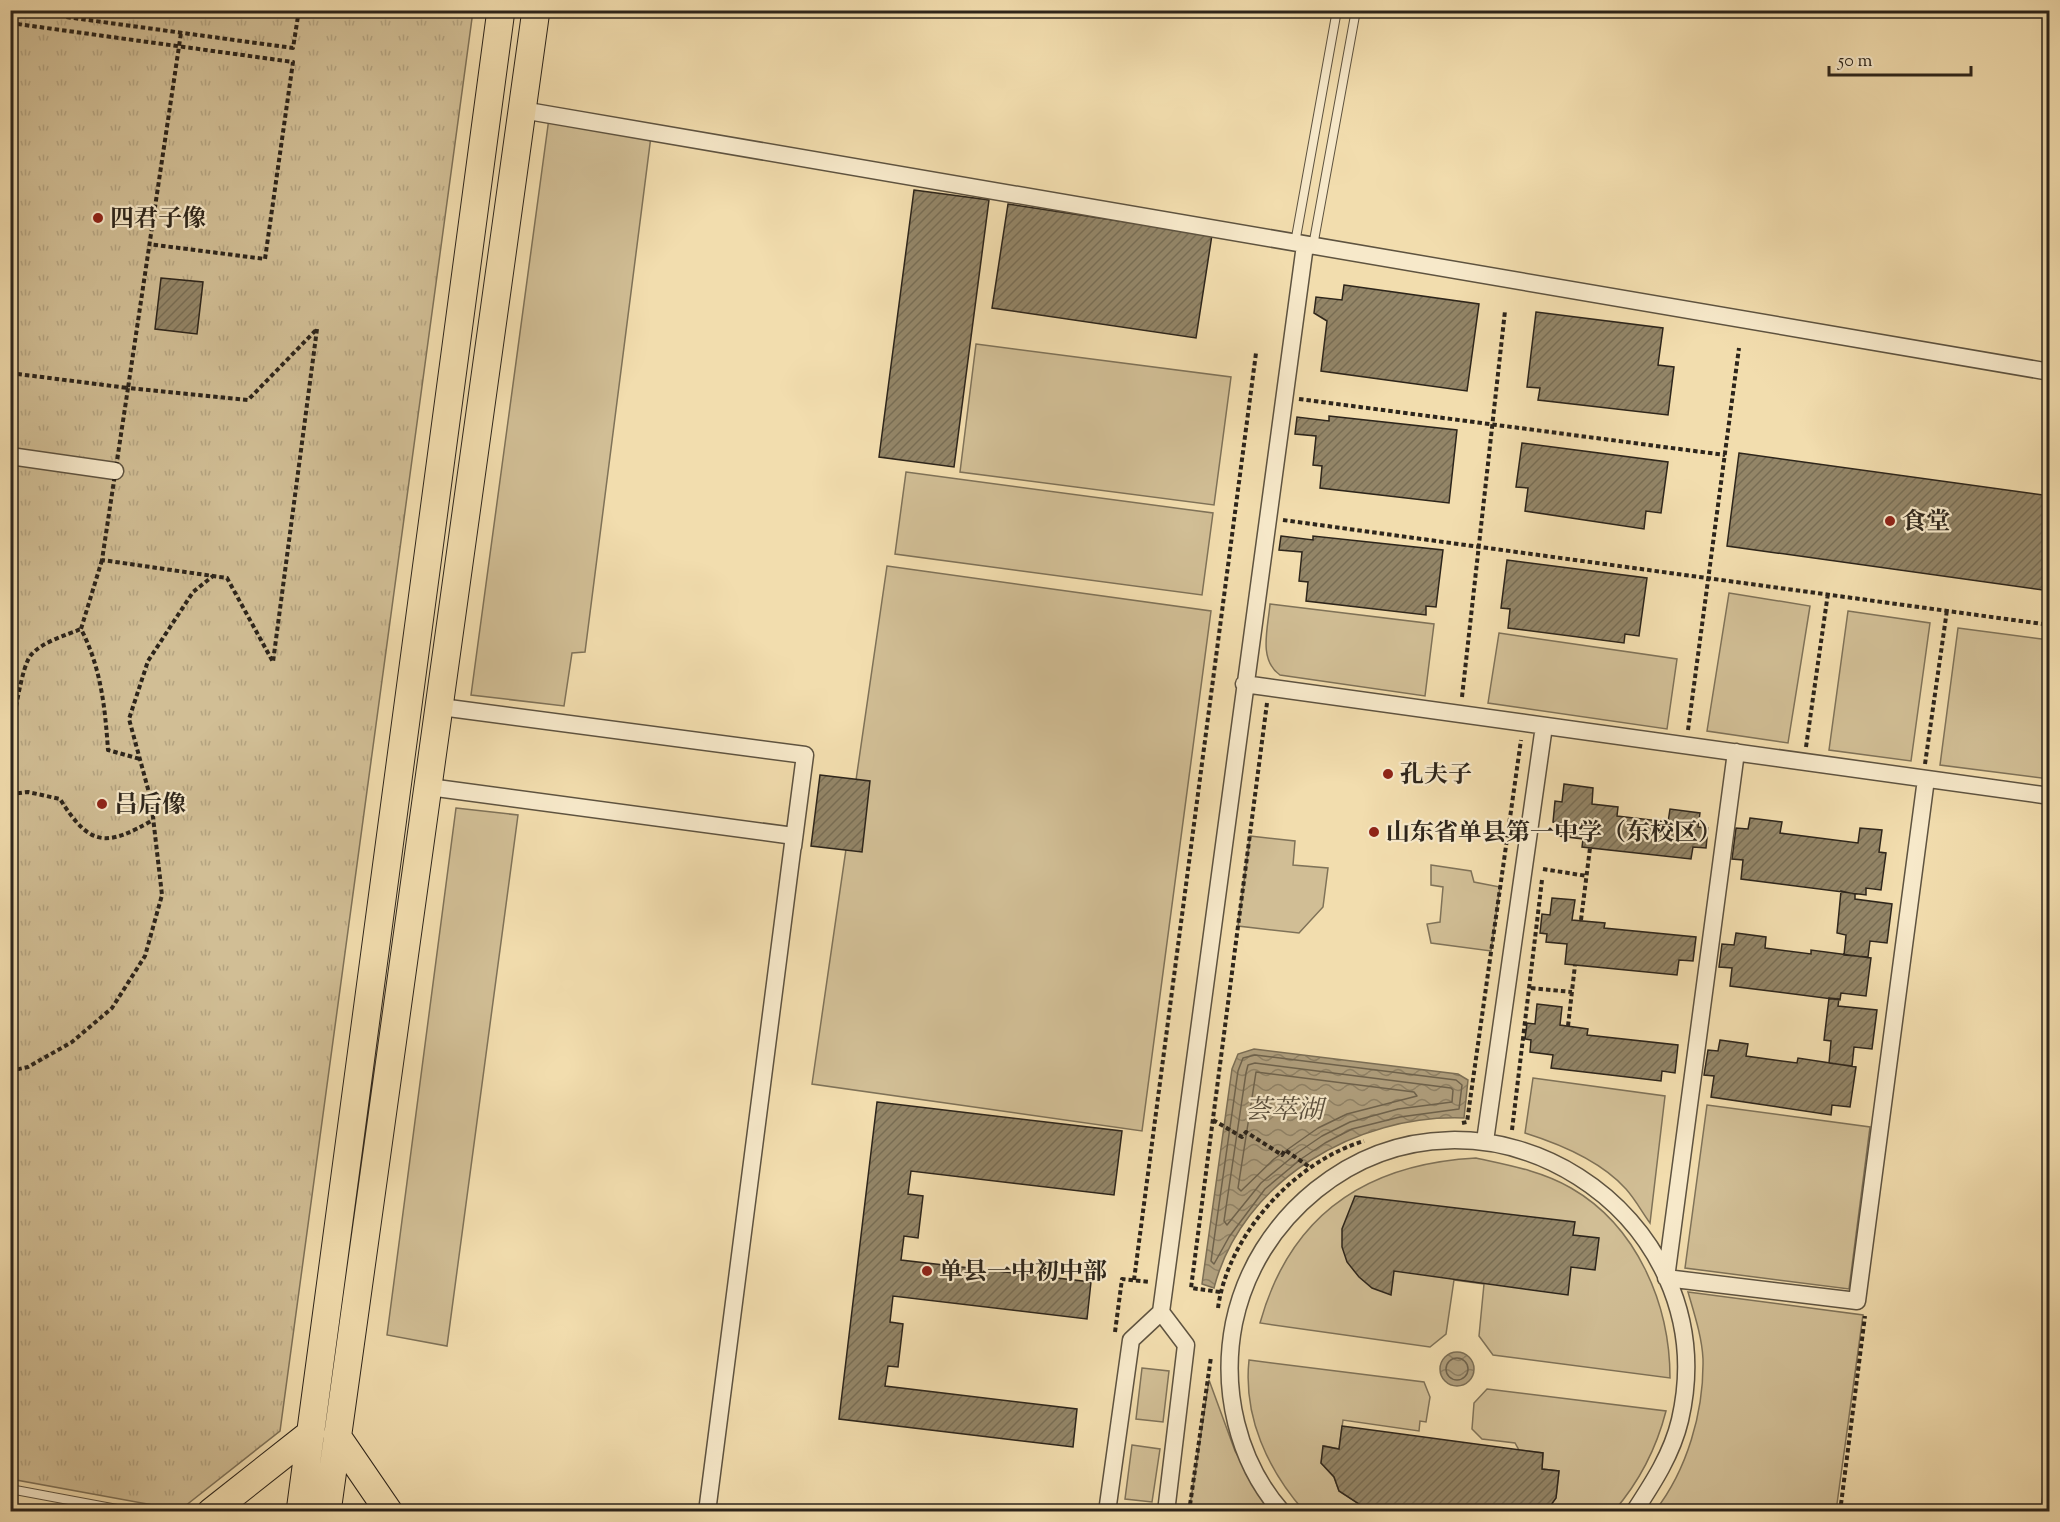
<svg xmlns="http://www.w3.org/2000/svg" width="2060" height="1522" viewBox="0 0 2060 1522" font-family="'Sorts Mill Goudy','Noto Serif SC',serif">
  <style>
    .green { fill: #d1be95; stroke: #7f7258; stroke-width: 1.5 }
    .park { fill: url(#park-tufts); stroke: #7f7258; stroke-width: 1.5 }
    .water { fill: url(#water-waves); stroke: #7b6e55; stroke-width: 1.5 }
    .lines { fill: none; stroke-linecap: round; stroke-linejoin: round }
    .shore { stroke: #6e624c; stroke-width: 1.5 }
    .building { fill: url(#building-hatch); stroke: #2d251b; stroke-width: 1.5 }
    .lane-casing { stroke: #5e5340; stroke-width: 10 }
    .street-casing { stroke: #5e5340; stroke-width: 19 }
    .primary-casing { stroke: #2d251b; stroke-width: 29 }
    .path { stroke: #2d251b; stroke-width: 4; stroke-dasharray: 4.5 3; stroke-linecap: butt }
    .lane { stroke: #f7e9ca; stroke-width: 8 }
    .street { stroke: #f7e9ca; stroke-width: 16 }
    .primary { stroke: #f2ddae; stroke-width: 27 }
    .poi-dot { fill: #8f2418; stroke: #f7e9ca; stroke-width: 2 }
    .labels { text-anchor: middle; stroke-width: 4.5; stroke-linejoin: round; paint-order: stroke }
    .poi-label { font-size: 24px; font-weight: bold; fill: #2d251b; stroke: #f7e9ca; text-anchor: start }
    .water-label { font-size: 26px; font-style: italic; fill: #5a4f3d; stroke: #f7e9ca }
  </style>
  <defs>
    <pattern id="park-tufts" width="24" height="20" patternUnits="userSpaceOnUse" patternTransform="scale(1.5)"><rect width="24" height="20" fill="#d1be95"/><path d="M3 7l-1-3M5 7V3M7 7l1-3M15 17l-1-3M17 17v-4M19 17l1-3" fill="none" stroke="#b4a380"/></pattern>
    <pattern id="water-waves" width="16" height="10" patternUnits="userSpaceOnUse" patternTransform="scale(1.5)"><rect width="16" height="10" fill="#af9e7c"/><path d="M0 5q4-4 8 0t8 0" fill="none" stroke="#8f8165"/></pattern>
    <pattern id="building-hatch" width="6" height="6" patternUnits="userSpaceOnUse" patternTransform="scale(1.5)"><rect width="6" height="6" fill="#938567"/><path d="M-1 1l2-2M0 6l6-6M5 7l2-2" fill="none" stroke="#786d54"/></pattern>
  </defs>
  <rect width="100%" height="100%" fill="#f2ddae"/>
  <filter id="stains"><feTurbulence type="fractalNoise" baseFrequency=".00333" numOctaves="4"/><feColorMatrix values="0 0 0 0 .2 0 0 0 0 .09 0 0 0 0 .02 0 0 0 .5 -.17"/></filter>
  <radialGradient id="worn" r=".72"><stop offset=".6" stop-color="#630" stop-opacity="0"/><stop offset="1" stop-color="#630" stop-opacity=".3"/></radialGradient>
  <path class="green" d="M 549,118 L 651,136 L 585,652 L 572,653 L 564,706 L 471,695 Z
    M 976,344 L 1231,377 L 1214,505 L 960,472 Z
    M 906,472 L 1213,513 L 1202,595 L 895,554 Z
    M 887,566 L 1211,611 L 1142,1131 L 812,1084 Z
    M 1729,593 L 1810,606 L 1788,743 L 1707,731 Z
    M 1270,604 L 1434,624 L 1425,696 L 1280,675 C 1258,660 1268,628 1270,604 Z
    M 1848,611 L 1930,623 L 1911,761 L 1829,750 Z
    M 1958,628 L 2049,640 L 2049,779 L 1940,765 Z
    M 1499,633 L 1677,659 L 1667,729 L 1488,703 Z
    M 456,808 L 518,815 L 447,1346 L 387,1335 Z
    M 1250,836 L 1295,841 L 1293,865 L 1328,868 L 1323,907 L 1299,933 L 1238,926 Z
    M 1431,865 L 1471,871 L 1474,882 L 1500,887 L 1491,951 L 1431,943 L 1427,924 L 1440,922 L 1443,887 L 1431,885 Z
    M 1533,1078 L 1665,1096 L 1650,1223 C 1642,1212 1635,1199 1626,1189 C 1601,1161 1560,1144 1525,1133 Z
    M 1707,1105 L 1870,1127 L 1849,1289 L 1685,1268 Z
    M 1476,1158 C 1508,1165 1542,1171 1571,1188 C 1637,1226 1670,1304 1670,1378 L 1493,1355 L 1479,1336 L 1484,1284 L 1454,1280 L 1446,1334 L 1430,1347 L 1260,1323 C 1290,1215 1366,1164 1476,1158 Z
    M 1688,1292 L 1863,1315 L 1836,1511 L 1655,1511 C 1687,1470 1704,1412 1703,1359 C 1702,1337 1694,1313 1688,1292 Z
    M 1249,1360 L 1424,1382 L 1430,1397 L 1426,1422 L 1420,1421 L 1419,1431 L 1343,1420 L 1339,1449 L 1324,1446 L 1321,1463 L 1334,1477 L 1339,1491 L 1371,1511 L 1304,1511 C 1268,1470 1243,1417 1249,1360 Z
    M 1142,1368 L 1169,1371 L 1163,1422 L 1136,1419 Z
    M 1209,1380 L 1235,1451 L 1269,1511 L 1189,1512 Z
    M 1487,1389 L 1666,1411 C 1656,1450 1640,1481 1614,1511 L 1546,1511 L 1556,1498 L 1559,1471 L 1542,1469 L 1543,1453 L 1519,1450 L 1515,1443 L 1482,1439 L 1472,1429 L 1474,1403 Z
    M 2049,1442 L 2049,1511 L 2041,1511 Z
    M 1132,1445 L 1160,1449 L 1152,1502 L 1125,1499 Z"/>
  <path class="park" d="M 10,11 L 473,11 L 280,1431 L 180,1510 L 11,1479 Z"/>
  <path class="water" d="M 1254,1049 L 1458,1074 L 1468,1080 L 1464,1118 C 1357,1114 1242,1180 1214,1288 L 1202,1284 L 1232,1069 L 1238,1054 Z
    M1440 1369a17 17 0 1 1 34 0a17 17 0 1 1-34 0Z"/>
  <g class="lines">
    <path class="shore" d="M 1255,1055 L 1456,1080 L 1462,1085 L 1459,1109 L 1400,1117 L 1352,1129 L 1325,1143 L 1301,1159 L 1265,1189 L 1229,1237 L 1214,1264 L 1211,1261 L 1238,1071 L 1243,1058 Z
      M 1255,1063 L 1451,1088 L 1453,1090 L 1452,1102 L 1398,1109 L 1350,1122 L 1322,1136 L 1297,1153 L 1261,1183 L 1227,1225 L 1224,1221 L 1246,1073 L 1248,1065 Z
      M 1256,1072 L 1414,1092 L 1417,1096 L 1347,1114 L 1318,1128 L 1274,1159 L 1241,1191 L 1238,1188 Z
      M1446 1369a11 11 0 1 1 22 0a11 11 0 1 1-22 0Z"/>
  </g>
  <path class="building" d="M 914,190 L 989,200 L 954,467 L 879,457 Z
    M 1008,204 L 1212,235 L 1196,338 L 992,308 Z
    M 161,278 L 203,282 L 197,334 L 155,329 Z
    M 1344,285 L 1479,304 L 1467,391 L 1321,371 L 1327,321 L 1314,313 L 1316,297 L 1342,300 Z
    M 1536,312 L 1663,328 L 1658,365 L 1674,367 L 1668,415 L 1538,400 L 1540,388 L 1527,387 Z
    M 1329,416 L 1457,430 L 1449,503 L 1320,488 L 1322,466 L 1313,465 L 1316,436 L 1295,434 L 1297,417 L 1329,421 Z
    M 1522,443 L 1668,462 L 1661,513 L 1646,511 L 1644,529 L 1525,511 L 1528,488 L 1516,487 Z
    M 1739,453 L 2050,496 L 2050,591 L 1727,546 Z
    M 1281,536 L 1313,540 L 1313,536 L 1443,550 L 1436,607 L 1426,606 L 1426,615 L 1306,601 L 1308,582 L 1299,581 L 1302,552 L 1279,550 Z
    M 1507,560 L 1647,578 L 1639,636 L 1625,634 L 1624,643 L 1508,628 L 1510,609 L 1501,608 Z
    M 820,775 L 870,781 L 862,852 L 811,846 Z
    M 1564,784 L 1593,788 L 1592,804 L 1618,807 L 1617,816 L 1668,822 L 1670,809 L 1700,813 L 1698,827 L 1708,828 L 1706,848 L 1693,847 L 1691,859 L 1582,847 L 1583,839 L 1559,836 L 1561,823 L 1553,822 L 1555,801 L 1562,802 Z
    M 1750,818 L 1782,822 L 1780,833 L 1858,843 L 1860,828 L 1882,830 L 1879,852 L 1886,853 L 1881,890 L 1866,888 L 1866,895 L 1741,879 L 1743,860 L 1732,859 L 1736,828 L 1748,829 Z
    M 1841,891 L 1855,894 L 1855,899 L 1892,904 L 1887,943 L 1870,941 L 1868,957 L 1844,955 L 1846,935 L 1837,933 Z
    M 1552,898 L 1575,900 L 1572,920 L 1605,923 L 1604,928 L 1696,937 L 1693,961 L 1679,960 L 1677,975 L 1565,964 L 1567,944 L 1546,942 L 1547,934 L 1540,933 L 1542,914 L 1550,915 Z
    M 1736,933 L 1766,937 L 1765,948 L 1811,954 L 1811,950 L 1871,958 L 1866,996 L 1841,993 L 1840,1000 L 1730,986 L 1732,968 L 1719,967 L 1722,944 L 1734,945 Z
    M 1829,998 L 1839,999 L 1838,1006 L 1877,1010 L 1872,1049 L 1854,1047 L 1852,1066 L 1829,1063 L 1831,1041 L 1824,1040 Z
    M 1537,1004 L 1562,1007 L 1560,1025 L 1588,1029 L 1587,1035 L 1678,1045 L 1675,1073 L 1662,1071 L 1661,1081 L 1551,1068 L 1553,1055 L 1530,1052 L 1531,1040 L 1525,1039 L 1527,1023 L 1535,1024 Z
    M 1720,1040 L 1748,1044 L 1746,1056 L 1797,1063 L 1798,1058 L 1856,1067 L 1850,1107 L 1832,1105 L 1831,1115 L 1711,1097 L 1714,1076 L 1704,1075 L 1708,1050 L 1718,1051 Z
    M 877,1102 L 1122,1131 L 1114,1195 L 911,1171 L 908,1194 L 923,1196 L 918,1238 L 904,1236 L 901,1260 L 1091,1282 L 1087,1319 L 893,1296 L 890,1322 L 903,1324 L 898,1367 L 888,1366 L 885,1386 L 1077,1409 L 1073,1447 L 839,1419 Z
    M 1355,1196 L 1575,1222 L 1573,1235 L 1599,1238 L 1595,1270 L 1571,1267 L 1568,1295 L 1394,1271 L 1391,1295 L 1372,1288 L 1359,1277 L 1347,1262 L 1342,1247 L 1342,1229 Z
    M 1342,1426 L 1543,1453 L 1542,1469 L 1559,1471 L 1556,1498 L 1546,1512 L 1371,1512 L 1339,1491 L 1334,1477 L 1321,1463 L 1323,1446 L 1339,1449 Z"/>
  <g class="lines">
    <defs>
      <path id="lane" d="M 1295,243 L 1337,10
        M 1313,246 L 1356,10
        M 10,1489 L 133,1512"/>
      <path id="street" d="M 522,110 L 2050,372
        M 10,456 L 115,471
        M 1244,684 L 2050,796
        M 441,707 L 805,755 L 793,847
        M 1736,752 L 1666,1278 L 1857,1301 L 1926,779
        M 429,787 L 794,836 L 707,1512
        M 1485,1141 L 1544,726
        M 1161,1312 L 1186,1345 L 1166,1512
        M 1107,1512 L 1131,1340 L 1161,1312 L 1305,245
        M 1282,1512 C 1237,1461 1221,1389 1234,1323 C 1245,1270 1274,1224 1316,1190 C 1482,1056 1728,1212 1680,1420 C 1672,1454 1653,1483 1634,1512"/>
      <path id="primary" d="M 337,1436 L 389,1512
        M 211,1512 L 311,1433
        M 300,1512 L 501,10
        M 327,1512 L 536,10"/>
    </defs>
    <use href="#lane" class="lane-casing"/>
    <use href="#street" class="street-casing"/>
    <use href="#primary" class="primary-casing"/>
    <path class="path" d="M 67,10 L 66,17 L 293,48 L 299,10
      M 10,23 L 293,62 L 265,259 L 148,244
      M 317,329 L 273,662 L 227,578 L 102,560 L 128,388 L 248,400 Z
      M 10,373 L 128,388 L 181,33
      M 1299,399 L 1725,455
      M 1283,520 L 2050,625
      M 102,560 L 81,629 C 101,668 105,707 108,750 L 140,759
      M 1462,697 L 1505,311
      M 1688,730 L 1739,348
      M 10,736 C 15,718 21,667 31,655 C 42,642 66,635 81,629
      M 1806,747 L 1828,593
      M 1925,764 L 1947,610
      M 10,794 L 28,792 L 60,799 C 90,847 106,847 153,820
      M 1543,869 L 1587,876
      M 1581,920 L 1590,848
      M 1531,988 L 1572,992
      M 1568,1026 L 1575,965
      M 10,1071 L 28,1067 L 72,1042 L 112,1008 L 145,956 L 162,895 L 151,800 L 129,719 L 148,661 L 193,592 L 213,576
      M 1213,1120 L 1242,1137 L 1246,1132 L 1282,1155 L 1285,1150 L 1311,1168
      M 1462,1123 L 1467,1122 L 1521,740
      M 1512,1130 L 1542,880
      M 1134,1280 L 1256,353
      M 1220,1292 L 1191,1288 L 1267,703
      M 1218,1308 C 1228,1235 1294,1162 1364,1141
      M 1115,1332 L 1122,1279 L 1150,1282
      M 1189,1512 L 1211,1357
      M 1840,1512 L 1865,1316"/>
    <use href="#lane" class="lane"/>
    <use href="#street" class="street"/>
    <use href="#primary" class="primary"/>
  </g>
  <g class="poi-dot">
    <circle cx="98" cy="218" r="6"/>
    <circle cx="1890" cy="521" r="6"/>
    <circle cx="1388" cy="774" r="6"/>
    <circle cx="102" cy="804" r="6"/>
    <circle cx="1374" cy="832" r="6"/>
    <circle cx="927" cy="1271" r="6"/>
  </g>
  <g class="labels">
    <g class="poi-label">
      <text x="110" y="226">四君子像</text>
      <text x="1902" y="529">食堂</text>
      <text x="1400" y="782">孔夫子</text>
      <text x="114" y="812">吕后像</text>
      <text x="1386" y="840">山东省单县第一中学（东校区）</text>
      <text x="939" y="1279">单县一中初中部</text>
    </g>
    <g class="water-label">
      <text x="1284" y="1118">荟萃湖</text>
    </g>
  </g>
  <rect width="2060" height="1522" fill="none" stroke="#f2ddae" stroke-width="36"/>
  <rect x="12" y="12" width="2036" height="1498" fill="none" stroke="#2d251b" stroke-width="3"/>
  <rect x="18" y="18" width="2024" height="1486" fill="none" stroke="#2d251b" stroke-width="1.5"/>
  <path d="M1829 66v9h142v-9" fill="none" stroke="#2d251b" stroke-width="3"/>
  <text x="1838" y="66" font-size="18" fill="#2d251b" stroke="#f7e9ca" stroke-width="4.5" paint-order="stroke">50 m</text>
  <rect width="100%" height="100%" filter="url(#stains)"/>
  <rect width="100%" height="100%" fill="url(#worn)"/>
</svg>
